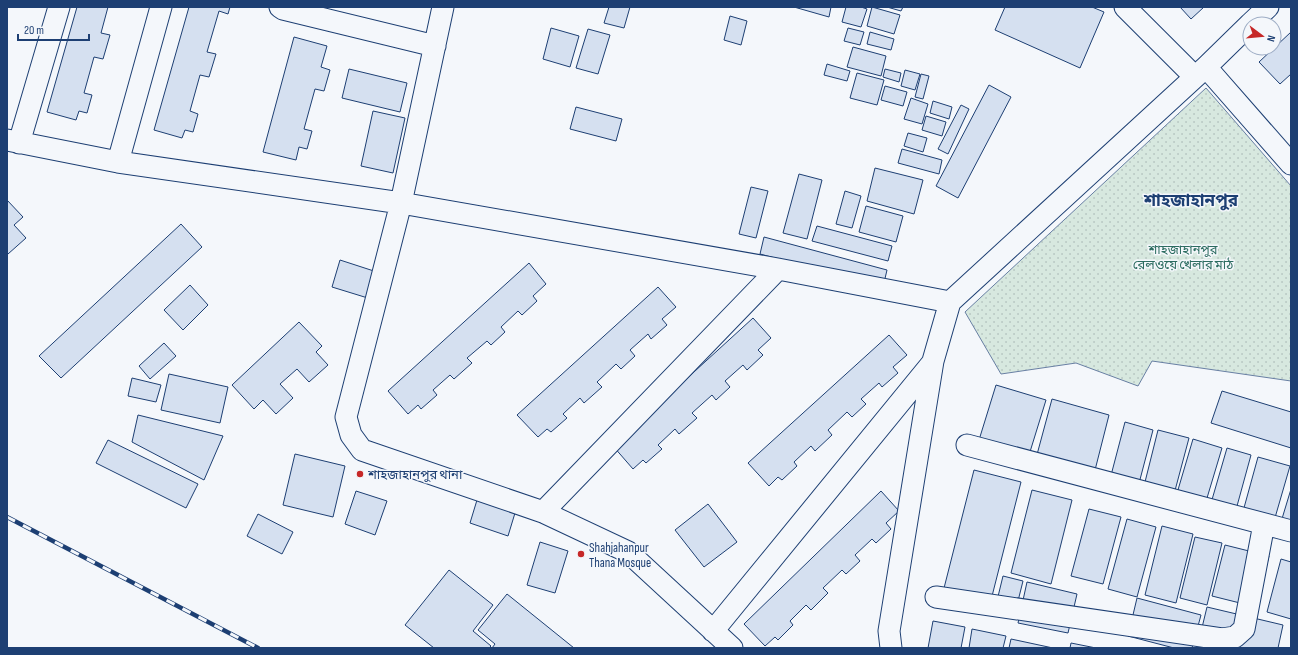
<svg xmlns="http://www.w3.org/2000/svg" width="1298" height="655" viewBox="0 0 1298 655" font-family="'Sofia Sans Condensed','Noto Sans Bengali',sans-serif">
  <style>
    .park { fill: url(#park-dots); stroke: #687fa3 }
    .building { fill: #d5e0f0; stroke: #1d3f73 }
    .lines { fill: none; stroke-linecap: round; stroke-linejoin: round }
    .street-casing { stroke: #1d3f73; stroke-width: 23 }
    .street { stroke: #f4f7fb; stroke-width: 21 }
    .rail-casing { stroke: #1d3f73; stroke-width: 4.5 }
    .rail { stroke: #f4f7fb; stroke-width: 3; stroke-dasharray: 9; stroke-linecap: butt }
    .poi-dot { fill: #c62828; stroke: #f4f7fb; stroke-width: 1.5 }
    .labels { text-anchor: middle; stroke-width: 3; stroke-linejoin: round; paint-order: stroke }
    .park-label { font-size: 13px; fill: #2c6c60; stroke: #f4f7fb }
    .poi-label { font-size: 13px; fill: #1d3f73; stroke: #f4f7fb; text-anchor: start }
    .district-label { font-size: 17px; font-weight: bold; fill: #1d3f73; stroke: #f4f7fb }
  </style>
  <defs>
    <pattern id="park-dots" width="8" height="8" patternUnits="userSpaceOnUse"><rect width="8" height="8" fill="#d7e8df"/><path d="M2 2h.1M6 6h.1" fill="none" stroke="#b8c8c3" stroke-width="1.8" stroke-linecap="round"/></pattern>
  </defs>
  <rect width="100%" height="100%" fill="#f4f7fb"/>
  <path class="park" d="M 1206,88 L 1291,186 L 1291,381 L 1152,361 L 1138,386 L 1076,363 L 1001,374 L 965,312 Z"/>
  <path class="building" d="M 77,7 L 108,7 L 101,33 L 110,35 L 103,59 L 94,57 L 84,93 L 92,95 L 87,113 L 79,111 L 76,120 L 47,112 Z
    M 189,7 L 230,7 L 228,14 L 219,11 L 207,52 L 216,54 L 209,77 L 200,75 L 190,111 L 198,114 L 193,132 L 185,130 L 182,138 L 154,130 Z
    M 609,7 L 630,7 L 624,28 L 604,23 Z
    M 794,7 L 831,7 L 829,17 Z
    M 846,7 L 861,7 L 867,9 L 861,27 L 842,22 Z
    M 872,7 L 900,15 L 894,34 L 867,26 Z
    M 887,7 L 903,7 L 901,11 Z
    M 1005,7 L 1092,7 L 1104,12 L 1080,68 L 995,30 Z
    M 1180,7 L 1204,7 L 1191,19 Z
    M 730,16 L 747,21 L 741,45 L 724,40 Z
    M 551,28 L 579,36 L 570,67 L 543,59 Z
    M 848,28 L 864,32 L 860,45 L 844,41 Z
    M 588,29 L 610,35 L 598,74 L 576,68 Z
    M 870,32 L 894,39 L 891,50 L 867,44 Z
    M 1291,32 L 1291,74 L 1280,84 L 1259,62 Z
    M 294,37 L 327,46 L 321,67 L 330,70 L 324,91 L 315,89 L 304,129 L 312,131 L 307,149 L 299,147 L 296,160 L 263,152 Z
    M 853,47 L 886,56 L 881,76 L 847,67 Z
    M 827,64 L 850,71 L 847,81 L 824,75 Z
    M 349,69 L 407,83 L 400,112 L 342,98 Z
    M 885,69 L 901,73 L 899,82 L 883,77 Z
    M 905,70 L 920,74 L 915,90 L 901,86 Z
    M 857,73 L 884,80 L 877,105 L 850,98 Z
    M 921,74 L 929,76 L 923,99 L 915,97 Z
    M 989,85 L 1011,97 L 958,198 L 936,186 Z
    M 885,86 L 907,92 L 903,106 L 881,100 Z
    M 911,98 L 928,104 L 922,124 L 904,119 Z
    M 933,101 L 952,107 L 949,119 L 930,113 Z
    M 961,105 L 969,109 L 948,154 L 938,149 Z
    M 576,107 L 622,119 L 616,141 L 570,129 Z
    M 373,111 L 405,118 L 393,173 L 361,166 Z
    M 926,116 L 946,122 L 942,136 L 922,130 Z
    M 908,133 L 927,138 L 923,152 L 904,146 Z
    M 902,149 L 942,160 L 939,174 L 898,163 Z
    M 875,168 L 923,180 L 914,214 L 867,201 Z
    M 799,174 L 822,180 L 807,239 L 783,233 Z
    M 751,187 L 768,191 L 756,238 L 739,234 Z
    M 845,191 L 861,196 L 852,228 L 836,224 Z
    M 7,200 L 23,217 L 14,225 L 26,238 L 8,254 L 7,252 Z
    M 866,206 L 903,216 L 896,242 L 859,232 Z
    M 181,224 L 202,247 L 61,378 L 39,356 Z
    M 817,226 L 892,246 L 888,261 L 812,241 Z
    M 764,237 L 887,270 L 883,287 L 760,254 Z
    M 340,260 L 380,273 L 371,299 L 332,287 Z
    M 529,263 L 546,284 L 533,296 L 537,301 L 522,315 L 518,311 L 501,327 L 505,332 L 491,345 L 487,341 L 467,358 L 472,363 L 454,379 L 450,375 L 433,390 L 437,395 L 421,409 L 418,405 L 408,414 L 388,391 Z
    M 190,285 L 208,305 L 183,330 L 164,310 Z
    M 658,287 L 676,307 L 662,319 L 667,325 L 651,339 L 648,334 L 630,350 L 635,356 L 621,369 L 616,364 L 597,382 L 602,387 L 584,403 L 580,398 L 563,414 L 567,418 L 551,432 L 547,429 L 538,437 L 517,415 Z
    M 753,318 L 771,338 L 758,350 L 763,355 L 747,370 L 743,365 L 725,381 L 730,387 L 716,400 L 712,395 L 692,413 L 697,418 L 679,434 L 675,429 L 658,445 L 662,449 L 646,463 L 643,460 L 633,469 L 613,446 Z
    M 299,322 L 322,346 L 316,352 L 328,365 L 309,382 L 297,369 L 280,384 L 293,398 L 276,414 L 263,400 L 254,409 L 232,385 Z
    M 889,335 L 907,355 L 893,367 L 898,373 L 882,387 L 879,383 L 861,399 L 866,404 L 852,417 L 847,412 L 828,430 L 832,435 L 815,451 L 811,446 L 794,462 L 797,466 L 782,480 L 778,477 L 769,486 L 748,463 Z
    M 164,343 L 176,356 L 150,379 L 139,366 Z
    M 169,374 L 228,387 L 220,423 L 161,410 Z
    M 132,378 L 161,385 L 156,402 L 128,396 Z
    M 996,385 L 1046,400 L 1025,468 L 975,453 Z
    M 1222,391 L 1291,412 L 1291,448 L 1211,423 Z
    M 1052,399 L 1109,415 L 1093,478 L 1035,462 Z
    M 138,415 L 223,436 L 204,480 L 132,442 Z
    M 1125,422 L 1153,430 L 1137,491 L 1109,483 Z
    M 1158,430 L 1189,438 L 1173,498 L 1143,490 Z
    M 1193,439 L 1222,448 L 1204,508 L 1175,500 Z
    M 108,440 L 198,484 L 186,508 L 96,463 Z
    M 1227,448 L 1251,455 L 1234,517 L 1209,510 Z
    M 295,454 L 345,466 L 333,517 L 283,505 Z
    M 1258,457 L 1290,466 L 1270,535 L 1239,526 Z
    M 974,470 L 1021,482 L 989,608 L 942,596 Z
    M 1291,489 L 1291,536 L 1278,532 Z
    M 1032,490 L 1072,500 L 1051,584 L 1011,573 Z
    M 356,491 L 387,501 L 375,535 L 345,524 Z
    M 881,491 L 899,511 L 886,523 L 891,529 L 876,543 L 872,539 L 855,555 L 860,561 L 846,574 L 842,570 L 823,588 L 828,593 L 811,610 L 806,605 L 790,621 L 793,625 L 778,640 L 775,637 L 765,646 L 744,624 Z
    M 477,500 L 515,513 L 508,536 L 470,523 Z
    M 708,504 L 737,542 L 704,567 L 675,530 Z
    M 1089,509 L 1121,517 L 1103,584 L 1071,576 Z
    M 258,514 L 293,532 L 282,554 L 247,536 Z
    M 1127,519 L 1156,527 L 1137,597 L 1108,589 Z
    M 1162,526 L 1193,534 L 1176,603 L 1145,595 Z
    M 1195,537 L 1222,543 L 1207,605 L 1180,598 Z
    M 540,542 L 568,551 L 555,593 L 527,585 Z
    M 1225,545 L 1269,556 L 1256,607 L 1212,596 Z
    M 1281,559 L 1291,562 L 1291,619 L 1267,612 Z
    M 449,570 L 493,605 L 473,631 L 491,646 L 489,648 L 434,648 L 405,625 Z
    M 1003,576 L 1023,581 L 1014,617 L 994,613 Z
    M 1027,582 L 1077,594 L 1068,633 L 1018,623 Z
    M 507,594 L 574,648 L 492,648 L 495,644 L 478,630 Z
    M 1137,598 L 1201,615 L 1192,648 L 1174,648 L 1128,636 Z
    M 1207,607 L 1283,625 L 1278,648 L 1233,648 L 1199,640 Z
    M 933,621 L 965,627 L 961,648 L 928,648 Z
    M 972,629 L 1006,636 L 1003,648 L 969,648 Z
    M 1011,639 L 1053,648 L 1009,648 Z
    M 1071,643 L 1096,648 L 1070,648 Z"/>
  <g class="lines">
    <defs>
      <path id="street" d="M 280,7 L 283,9 L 435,46
        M 443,7 L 401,203 L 346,417 L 351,435 L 362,450 L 543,512 L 628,552 L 732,648
        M 1125,7 L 1195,77
        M 1250,24 L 1268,7
        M 1206,67 L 1291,164
        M 7,140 L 118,162 L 401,203 L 778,269 L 950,302 L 1206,67 L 1250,24
        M 19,143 L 59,7
        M 118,162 L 161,7
        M 967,445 L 1291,531
        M 543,512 L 778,269
        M 936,597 L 1222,639 L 1235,637 L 1244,629 L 1264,524
        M 713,631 L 933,362
        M 891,648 L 889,631 L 933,361 L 950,302"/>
    </defs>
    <use href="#street" class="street-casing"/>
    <use href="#street" class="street"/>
    <defs>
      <path id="rail" d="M 7,517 L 258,648"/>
    </defs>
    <use href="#rail" class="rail-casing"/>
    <use href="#rail" class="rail"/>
  </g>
  <g class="poi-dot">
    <circle cx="360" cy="474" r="4"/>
    <circle cx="581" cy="554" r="4"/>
  </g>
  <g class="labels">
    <g class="park-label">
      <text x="1183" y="254">শাহজাহানপুর<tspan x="1183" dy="15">রেলওয়ে খেলার মাঠ</tspan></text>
    </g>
    <g class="poi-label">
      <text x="368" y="479">শাহজাহানপুর থানা</text>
      <text x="589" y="552">Shahjahanpur<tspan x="589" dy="15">Thana Mosque</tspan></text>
    </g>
    <g class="district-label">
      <text x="1191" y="206">শাহজাহানপুর</text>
    </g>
  </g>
  <rect width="1298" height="655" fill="none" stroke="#1d3f73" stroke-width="16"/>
  <g transform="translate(1262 36) rotate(106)"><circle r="19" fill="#f4f7fb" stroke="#9eadc5"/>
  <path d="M0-3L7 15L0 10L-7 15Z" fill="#c62828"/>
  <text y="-6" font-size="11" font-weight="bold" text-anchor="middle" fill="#1d3f73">N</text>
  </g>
  <path d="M18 34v6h71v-6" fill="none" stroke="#1d3f73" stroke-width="2"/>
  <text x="24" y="34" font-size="12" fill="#1d3f73" stroke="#f4f7fb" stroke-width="3" paint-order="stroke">20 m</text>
</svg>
